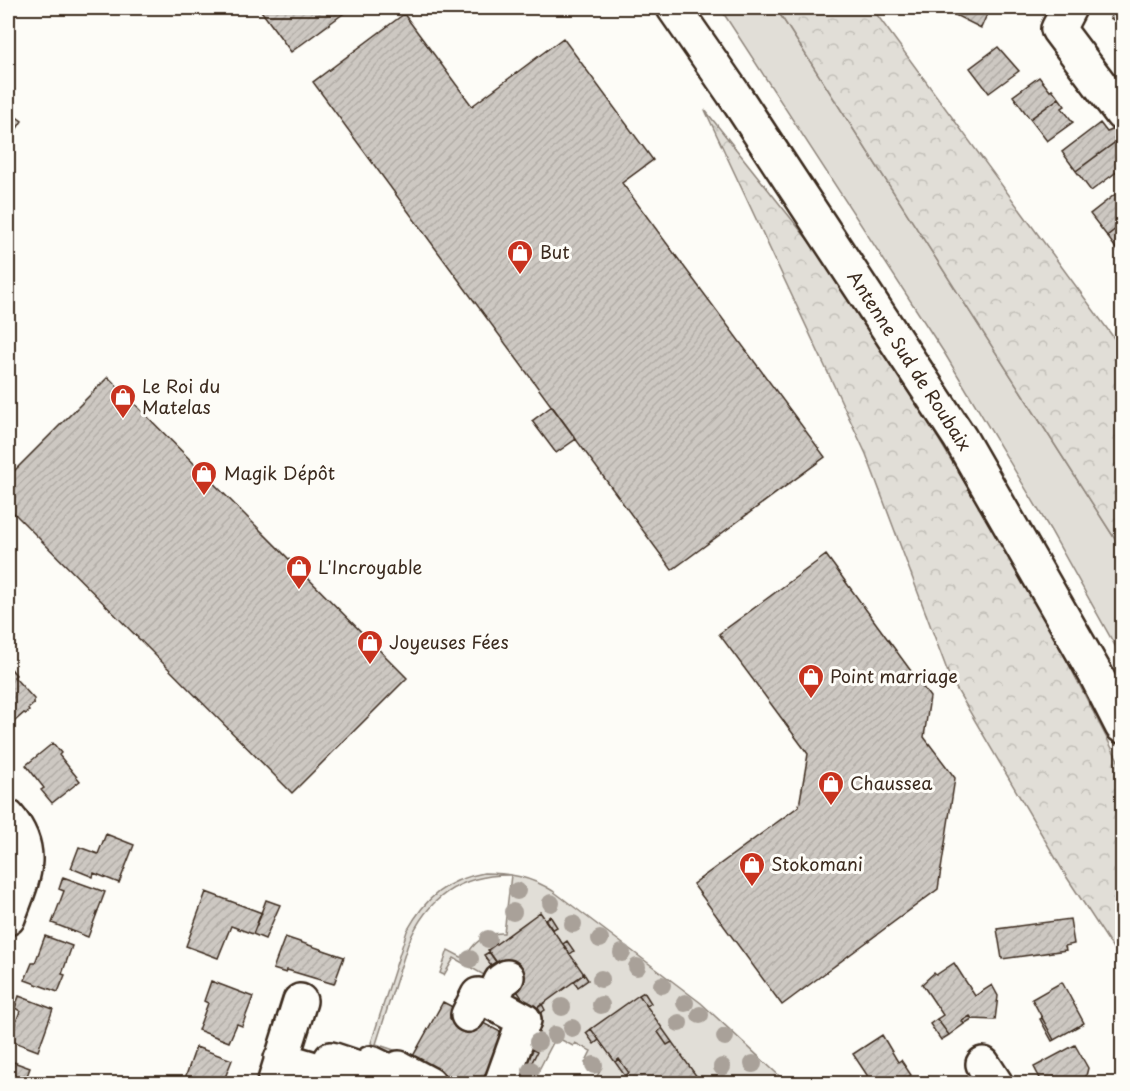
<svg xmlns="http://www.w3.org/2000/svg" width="1130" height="1091" viewBox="0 0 1130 1091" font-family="'Playpen Sans',sans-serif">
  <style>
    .green { fill: #e1ded7; stroke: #8e847a; stroke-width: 1.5 }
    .forest { fill: url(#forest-crowns); stroke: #8e847a; stroke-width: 1.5 }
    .building { fill: url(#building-hatch); stroke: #3b2a1e; stroke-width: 1.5 }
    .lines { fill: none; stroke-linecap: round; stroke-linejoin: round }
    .minor-casing { stroke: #3b2a1e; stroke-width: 38 }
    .highway-casing { stroke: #3b2a1e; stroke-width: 38 }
    .minor { stroke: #fdfcf7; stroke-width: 33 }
    .highway { stroke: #fdfcf7; stroke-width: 33 }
    .tree { fill: #a9a199 }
    .labels { text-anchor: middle; stroke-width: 6; stroke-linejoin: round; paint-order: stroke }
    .poi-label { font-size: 18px; fill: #3b2a1e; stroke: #fdfcf7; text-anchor: start }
    .street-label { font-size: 18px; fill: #3b2a1e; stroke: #fdfcf7 }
  </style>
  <defs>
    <pattern id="forest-crowns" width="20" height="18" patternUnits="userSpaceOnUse" patternTransform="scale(1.5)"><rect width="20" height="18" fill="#e1ded7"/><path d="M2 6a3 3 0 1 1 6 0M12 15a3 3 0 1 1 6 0" fill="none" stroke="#c2bfb8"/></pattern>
    <pattern id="building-hatch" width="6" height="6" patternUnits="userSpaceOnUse" patternTransform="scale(1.5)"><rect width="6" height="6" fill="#cdc8c2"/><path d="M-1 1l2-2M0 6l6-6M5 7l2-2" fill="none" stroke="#b1aca6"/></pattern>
  </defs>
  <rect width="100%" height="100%" fill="#fdfcf7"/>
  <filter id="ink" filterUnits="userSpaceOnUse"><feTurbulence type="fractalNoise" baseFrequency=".0167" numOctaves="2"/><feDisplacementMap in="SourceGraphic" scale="12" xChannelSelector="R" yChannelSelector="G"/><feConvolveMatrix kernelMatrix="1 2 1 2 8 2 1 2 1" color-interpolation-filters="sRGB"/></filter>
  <g filter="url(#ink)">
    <path class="green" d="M 720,8 L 776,8 L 1122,550 L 1122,658 L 1051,531 L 945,354 Z
      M 484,873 C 510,873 531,877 553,891 L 701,1003 L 787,1083 L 593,1083 L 600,1071 L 585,1063 L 591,1051 L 575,1043 L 573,1046 L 556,1037 L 532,1083 L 486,1083 L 518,1020 L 493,980 L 454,958 L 444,975 L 440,973 L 448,950 L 465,959 C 472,943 486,932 504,933 L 511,875 C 461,874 427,897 408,944 L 376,1044 L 394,1050 L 392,1055 L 371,1043 L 407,931 C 426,897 446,880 484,873 Z"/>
    <path class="forest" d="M 776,8 L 872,8 L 1122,349 L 1122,550 Z
      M 705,110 L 851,294 L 1039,606 L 1122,768 L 1122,962 L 1066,876 L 950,678 L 866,454 Z"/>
    <path class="building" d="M 259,8 L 351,8 L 291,52 Z
      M 954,8 L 994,8 L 991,14 L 988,12 L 981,28 L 951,13 Z
      M 1115,8 L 1122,8 L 1122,25 L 1110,18 Z
      M 404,14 L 472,106 L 563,38 L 653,160 L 622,183 L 825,457 L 672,570 L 313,82 Z
      M 998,47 L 1019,71 L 989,93 L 970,68 Z
      M 1039,77 L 1050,91 L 1052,89 L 1059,98 L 1030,119 L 1013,96 Z
      M 1059,98 L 1065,106 L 1062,108 L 1073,122 L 1047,141 L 1030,119 Z
      M 8,111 L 22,121 L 8,142 Z
      M 1100,123 L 1107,132 L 1115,129 L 1121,138 L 1076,171 L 1062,152 Z
      M 1121,138 L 1122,168 L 1091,191 L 1076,171 Z
      M 1122,189 L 1122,224 L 1107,236 L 1090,214 Z
      M 1122,224 L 1122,257 L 1107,236 Z
      M 108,377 L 407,678 L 292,793 L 8,507 L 8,477 Z
      M 552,406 L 576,439 L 556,453 L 532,421 Z
      M 826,555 L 930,697 L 924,737 L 955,778 L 938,889 L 782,1005 L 693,884 L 799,806 L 808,754 L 719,634 Z
      M 8,665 L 16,675 L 14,677 L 34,699 L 34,704 L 28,709 L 29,711 L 26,714 L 24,713 L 8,727 Z
      M 53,743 L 61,753 L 59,755 L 80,781 L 52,803 L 41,790 L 44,788 L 26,765 Z
      M 106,834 L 134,845 L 119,883 L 94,873 L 93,877 L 71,868 L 79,847 L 98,854 Z
      M 63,877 L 105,892 L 88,937 L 52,923 L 64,891 L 59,889 Z
      M 206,892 L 262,913 L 253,934 L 231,926 L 218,958 L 186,946 Z
      M 266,900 L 280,905 L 265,939 L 253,934 Z
      M 540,912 L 584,974 L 532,1012 L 488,950 Z
      M 550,916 L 557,927 L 552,930 L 545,920 Z
      M 1070,919 L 1074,944 L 1065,946 L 1066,950 L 1002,959 L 997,929 Z
      M 45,936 L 72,946 L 62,974 L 65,975 L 58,992 L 25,980 L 32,963 L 35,963 Z
      M 285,937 L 344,957 L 334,984 L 287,970 L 286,973 L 273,969 Z
      M 567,941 L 574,951 L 570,954 L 563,944 Z
      M 489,952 L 496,962 L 491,965 L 484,955 Z
      M 954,963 L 975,996 L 992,985 L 998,996 L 995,1020 L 972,1019 L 970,1016 L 962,1021 L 964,1024 L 949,1035 L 937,1019 L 943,1015 L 922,984 L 934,973 L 936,975 Z
      M 584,974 L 588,980 L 578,987 L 574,981 Z
      M 211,981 L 253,997 L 242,1026 L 237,1024 L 229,1042 L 198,1030 L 208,1003 L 204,1001 Z
      M 1062,982 L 1084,1023 L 1054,1040 L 1032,999 Z
      M 644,992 L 651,1003 L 647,1006 L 639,995 Z
      M 639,995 L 662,1028 L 658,1032 L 667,1045 L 672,1042 L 702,1084 L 630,1084 L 625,1076 L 629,1073 L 619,1059 L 615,1062 L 591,1029 Z
      M 19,996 L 53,1009 L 38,1051 L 9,1040 L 20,1011 L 15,1008 Z
      M 443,1002 L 510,1037 L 486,1084 L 460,1084 L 412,1058 Z
      M 542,1004 L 545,1010 L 535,1017 L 532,1012 Z
      M 970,1016 L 972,1019 L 964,1024 L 962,1021 Z
      M 1042,1018 L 1054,1040 L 1052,1041 L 1040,1019 Z
      M 937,1019 L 949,1035 L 941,1040 L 930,1024 Z
      M 662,1028 L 672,1042 L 667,1045 L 658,1032 Z
      M 591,1029 L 599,1040 L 594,1044 L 586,1033 Z
      M 882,1035 L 898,1062 L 901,1060 L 911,1075 L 898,1084 L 870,1084 L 867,1079 L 867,1075 L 853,1054 Z
      M 1075,1045 L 1088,1068 L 1086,1076 L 1090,1084 L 1043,1084 L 1034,1067 Z
      M 526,1046 L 537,1052 L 521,1084 L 507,1084 Z
      M 196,1047 L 232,1060 L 224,1080 L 221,1078 L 219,1084 L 183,1084 Z
      M 619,1059 L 629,1073 L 625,1076 L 615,1062 Z
      M 8,1060 L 30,1068 L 24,1084 L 8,1084 Z"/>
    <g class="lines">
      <defs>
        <path id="minor" d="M 1069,8 L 1058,29 L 1122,114
          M 8,817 C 38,852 22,880 8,918
          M 491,1002 L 501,981 L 507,977
          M 468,1015 L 478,995 L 524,1020 L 501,1084
          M 281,1059 L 348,1079
          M 983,1064 L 996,1084
          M 274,1084 L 300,1001
          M 323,1084 L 331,1059 L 367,1071 L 371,1063 L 396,1075 L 399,1068 L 429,1084"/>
        <path id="highway" d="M 674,8 L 733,93 L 960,438 L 1095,673 L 1122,726"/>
      </defs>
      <use href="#minor" class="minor-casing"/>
      <use href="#highway" class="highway-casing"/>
      <use href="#minor" class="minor"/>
      <use href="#highway" class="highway"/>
    </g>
    <g class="tree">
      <circle cx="517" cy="891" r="9"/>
      <circle cx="551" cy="903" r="9"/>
      <circle cx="513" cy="912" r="9"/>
      <circle cx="573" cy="924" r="9"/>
      <circle cx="488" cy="939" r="9"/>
      <circle cx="600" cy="939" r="9"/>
      <circle cx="622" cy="953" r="9"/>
      <circle cx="470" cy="959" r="9"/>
      <circle cx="637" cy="967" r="9"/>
      <circle cx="601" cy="979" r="9"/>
      <circle cx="662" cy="985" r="9"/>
      <circle cx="685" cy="1003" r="9"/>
      <circle cx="601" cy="1005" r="9"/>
      <circle cx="562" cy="1007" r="9"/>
      <circle cx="700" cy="1015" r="9"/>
      <circle cx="679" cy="1023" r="9"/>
      <circle cx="572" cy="1028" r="9"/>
      <circle cx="555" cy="1035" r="9"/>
      <circle cx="725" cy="1037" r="9"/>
      <circle cx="538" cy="1042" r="9"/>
      <circle cx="753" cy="1064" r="9"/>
      <circle cx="594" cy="1065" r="9"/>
      <circle cx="722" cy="1067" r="9"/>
      <circle cx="531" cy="1070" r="9"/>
    </g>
  </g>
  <defs>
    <symbol id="shop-pin" viewBox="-11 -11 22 30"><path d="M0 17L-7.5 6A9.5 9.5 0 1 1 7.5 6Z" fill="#c8321e" stroke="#fdfcf7"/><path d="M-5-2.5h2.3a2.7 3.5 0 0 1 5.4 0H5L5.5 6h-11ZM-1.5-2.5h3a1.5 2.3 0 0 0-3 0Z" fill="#fff"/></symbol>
  </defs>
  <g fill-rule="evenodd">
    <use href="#shop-pin" x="505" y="238" width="30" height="40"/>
    <use href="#shop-pin" x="108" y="382" width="30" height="40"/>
    <use href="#shop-pin" x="189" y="459" width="30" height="40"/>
    <use href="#shop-pin" x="284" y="553" width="30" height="40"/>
    <use href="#shop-pin" x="355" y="628" width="30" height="40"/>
    <use href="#shop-pin" x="796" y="662" width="30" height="40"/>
    <use href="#shop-pin" x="816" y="769" width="30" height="40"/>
    <use href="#shop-pin" x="737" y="850" width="30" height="40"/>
  </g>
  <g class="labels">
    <g class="poi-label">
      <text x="540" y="259">But</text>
      <text x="142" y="393">Le Roi du<tspan x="142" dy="21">Matelas</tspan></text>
      <text x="224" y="480">Magik Dépôt</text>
      <text x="318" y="574">L'Incroyable</text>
      <text x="389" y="649">Joyeuses Fées</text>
      <text x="830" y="683">Point marriage</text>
      <text x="850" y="790">Chaussea</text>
      <text x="771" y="871">Stokomani</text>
    </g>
    <g class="street-label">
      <text transform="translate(909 361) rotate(57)" y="6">Antenne Sud de Roubaix</text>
    </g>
  </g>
  <rect width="1130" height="1091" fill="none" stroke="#fdfcf7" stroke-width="30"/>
  <rect x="15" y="15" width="1100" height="1061" fill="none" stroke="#3b2a1e" stroke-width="2" filter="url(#ink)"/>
</svg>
